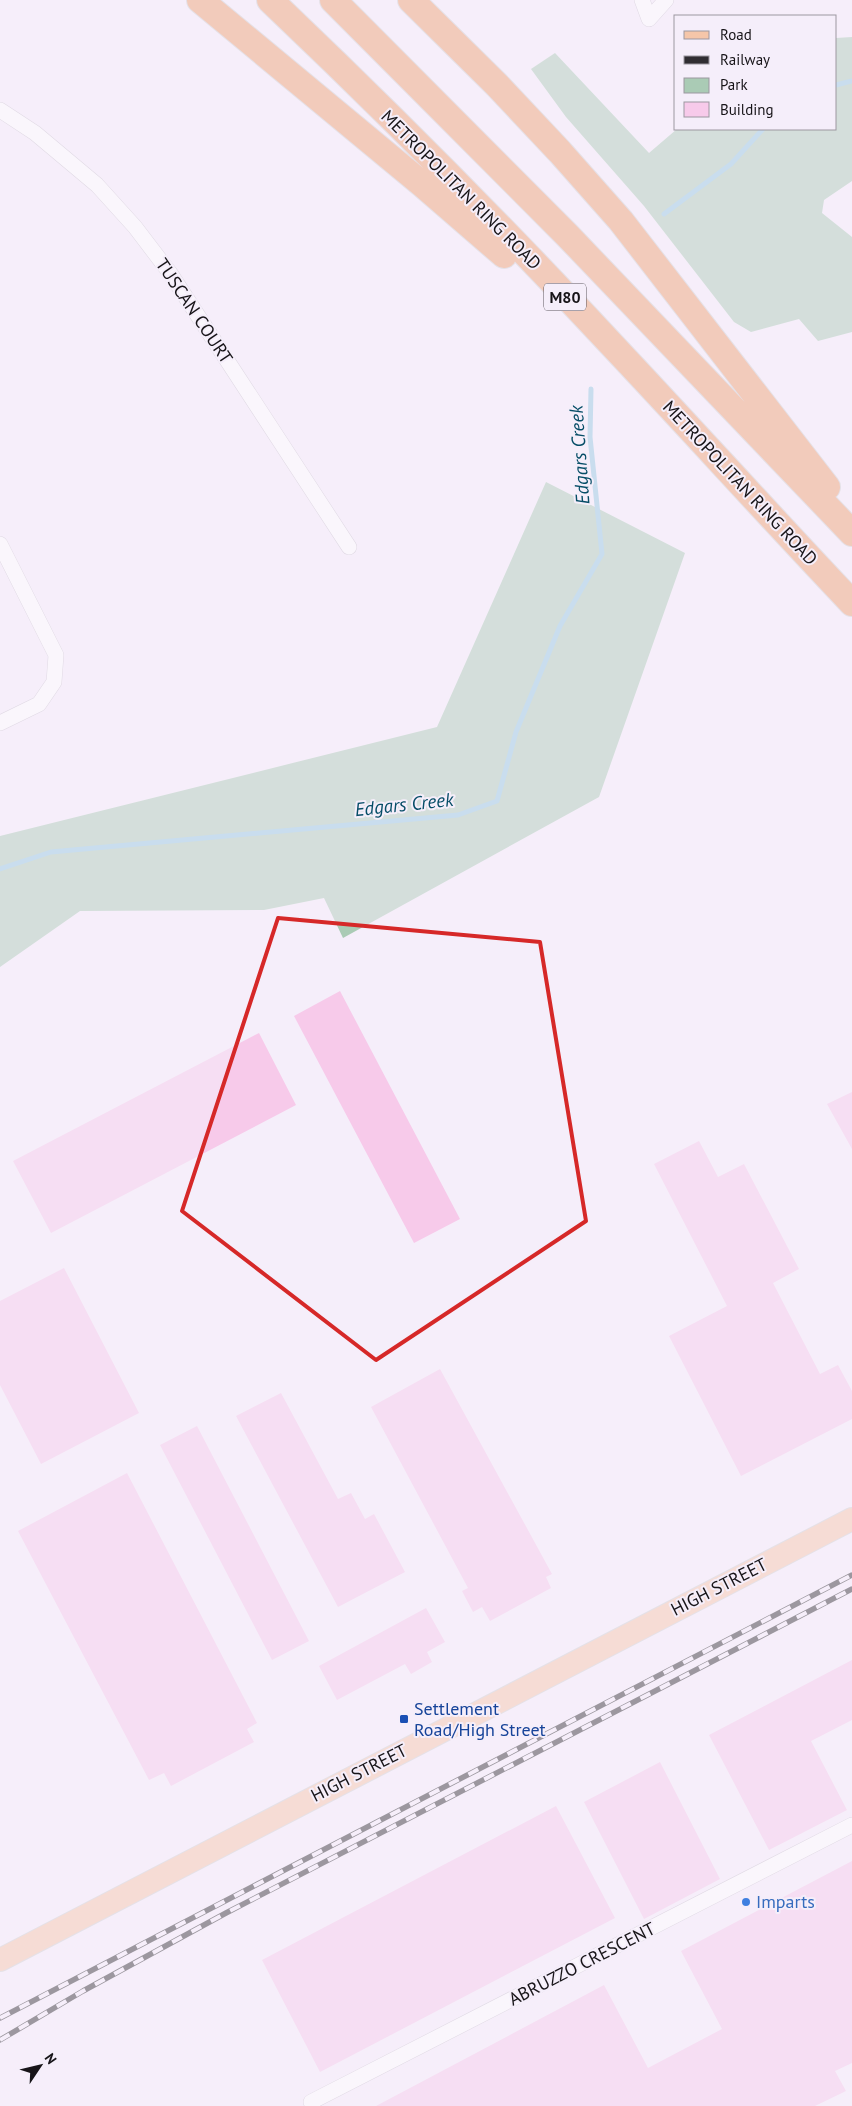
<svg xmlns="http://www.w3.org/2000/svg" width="852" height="2106" viewBox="0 0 852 2106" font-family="'PT Sans',sans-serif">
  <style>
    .green { fill: #aacbb5 }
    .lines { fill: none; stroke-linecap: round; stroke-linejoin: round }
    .stream { stroke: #93c7e0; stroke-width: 5 }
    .building { fill: #f7caea }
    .street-casing { stroke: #c7c0cb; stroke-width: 16 }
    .primary-casing { stroke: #d1d0d1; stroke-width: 24 }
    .highway-casing { stroke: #d1d0d1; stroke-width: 28 }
    .street { stroke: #fff; stroke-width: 15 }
    .primary { stroke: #f5c6a9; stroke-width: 22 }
    .highway { stroke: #eea070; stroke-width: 26 }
    .rail-casing { stroke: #302d32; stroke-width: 5.5 }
    .rail { stroke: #f5eefa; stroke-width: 4; stroke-dasharray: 11; stroke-linecap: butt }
    .marked { fill: none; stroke: #d62828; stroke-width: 4; stroke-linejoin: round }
    .transit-dot { fill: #1a4fb4; stroke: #f5eefa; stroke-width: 2 }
    .shop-dot { fill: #3f7fe0; stroke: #f5eefa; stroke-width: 2 }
    .labels { text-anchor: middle; stroke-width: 4; stroke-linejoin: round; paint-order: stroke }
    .shield { fill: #f5eefa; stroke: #5a555c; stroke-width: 1 }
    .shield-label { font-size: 16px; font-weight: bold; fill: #171418 }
    .street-label { font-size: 18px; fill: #171418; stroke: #f5eefa }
    .transit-label { font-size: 18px; fill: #164399; stroke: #f5eefa; text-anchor: start }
    .shop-label { font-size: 18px; fill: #366cbe; stroke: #f5eefa; text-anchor: start }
    .water-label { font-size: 19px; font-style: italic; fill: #064d67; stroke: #f5eefa }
  </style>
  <rect width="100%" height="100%" fill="#f5eefa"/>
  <path class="green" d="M 852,37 L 852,181 L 824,200 L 822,213 L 852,237 L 852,332 L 818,341 L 799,319 L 751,332 L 734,322 L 644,206 L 566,117 L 531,69 L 555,53 L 649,153 L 677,129 L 836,129 L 836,38 Z
    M 546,482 L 685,553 L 599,797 L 343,938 L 324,898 L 264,910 L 80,911 L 0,967 L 0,836 L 437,727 Z"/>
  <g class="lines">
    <path class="stream" d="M 836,85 L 852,81
      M 664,214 L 731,164 L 763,129
      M 0,869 L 51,852 L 458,815 L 497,801 L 516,732 L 560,626 L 602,554 L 590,437 L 591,389"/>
  </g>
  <path class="building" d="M 340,991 L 460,1219 L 414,1243 L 294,1016 Z
    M 259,1033 L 296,1105 L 51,1233 L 13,1161 Z
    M 852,1092 L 852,1149 L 827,1104 Z
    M 699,1141 L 718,1177 L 744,1164 L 799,1269 L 773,1283 L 820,1374 L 838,1365 L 852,1391 L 852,1419 L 741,1476 L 669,1336 L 727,1306 L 654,1164 Z
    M 64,1268 L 139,1413 L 41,1464 L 0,1385 L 0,1301 Z
    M 440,1369 L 552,1574 L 546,1577 L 551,1588 L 490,1621 L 482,1607 L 473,1612 L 462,1591 L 468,1588 L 371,1407 Z
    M 281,1393 L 338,1499 L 351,1493 L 365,1519 L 374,1514 L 405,1572 L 338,1607 L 236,1416 Z
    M 197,1426 L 309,1641 L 272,1660 L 160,1445 Z
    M 127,1473 L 257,1723 L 247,1729 L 254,1742 L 171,1786 L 164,1773 L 149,1780 L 18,1531 Z
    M 426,1608 L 445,1642 L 427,1652 L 432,1662 L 411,1674 L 405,1664 L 337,1700 L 319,1666 Z
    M 852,1660 L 852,1720 L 811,1741 L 847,1810 L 769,1850 L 709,1735 Z
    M 660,1762 L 720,1879 L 644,1919 L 584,1802 Z
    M 556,1806 L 615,1918 L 320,2072 L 262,1960 Z
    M 852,1861 L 852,2063 L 835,2071 L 846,2091 L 815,2106 L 376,2106 L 604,1985 L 648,2068 L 722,2029 L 681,1951 Z"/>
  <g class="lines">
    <defs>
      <path id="street" d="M 642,0 L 649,19 L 666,0
        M 0,110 L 35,133 L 97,185 L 135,227 L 170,273 L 349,547
        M 0,544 L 56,655 L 54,682 L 39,704 L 0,723
        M 311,2102 L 852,1825"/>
      <path id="primary" d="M 0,1960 L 852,1519"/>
      <path id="highway" d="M 200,0 L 422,184 L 504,255
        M 270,0 C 393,117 513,238 628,362 C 703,442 776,523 852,603
        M 333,0 L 567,235 L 852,533
        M 411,0 L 497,85 L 560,152 L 621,221 L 827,487"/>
    </defs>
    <use href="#street" class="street-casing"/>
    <use href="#primary" class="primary-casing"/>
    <use href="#highway" class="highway-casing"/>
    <use href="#street" class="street"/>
    <use href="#primary" class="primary"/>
    <use href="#highway" class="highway"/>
    <defs>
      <path id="rail" d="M 0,2018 L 852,1575
        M 0,2040 L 83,1991 L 226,1913 L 852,1589"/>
    </defs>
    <use href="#rail" class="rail-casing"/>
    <use href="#rail" class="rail"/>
  </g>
  <path d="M0 0H852V2106H0ZM 278,918 L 540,942 L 586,1221 L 376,1360 L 182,1211 Z" fill="#f5eefa" fill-opacity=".55" fill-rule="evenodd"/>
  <path class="marked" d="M 278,918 L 540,942 L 586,1221 L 376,1360 L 182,1211 Z"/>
  <rect class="transit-dot" x="399" y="1714" width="10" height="10" rx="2.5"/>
  <circle class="shop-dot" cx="746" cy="1902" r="5"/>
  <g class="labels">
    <rect class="shield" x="544" y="283.5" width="42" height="27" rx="4"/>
    <g class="shield-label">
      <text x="565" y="303">M80</text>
    </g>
    <g class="street-label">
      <text transform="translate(461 190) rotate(45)" y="6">METROPOLITAN RING ROAD</text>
      <text transform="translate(194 311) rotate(56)" y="6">TUSCAN COURT</text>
      <text transform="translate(740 483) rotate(47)" y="6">METROPOLITAN RING ROAD</text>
      <text transform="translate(719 1587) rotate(-27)" y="6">HIGH STREET</text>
      <text transform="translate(359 1773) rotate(-27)" y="6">HIGH STREET</text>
      <text transform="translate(582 1964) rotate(-27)" y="6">ABRUZZO CRESCENT</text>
    </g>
    <g class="transit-label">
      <text x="414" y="1715">Settlement<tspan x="414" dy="21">Road/High Street</tspan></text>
    </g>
    <g class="shop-label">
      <text x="756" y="1908">Imparts</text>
    </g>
    <g class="water-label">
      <text transform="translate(579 455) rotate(-94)" y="7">Edgars Creek</text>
      <text transform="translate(404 804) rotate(-6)" y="7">Edgars Creek</text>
    </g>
  </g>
  <rect x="674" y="15" width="162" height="115" fill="#f5eefa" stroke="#9c97a0"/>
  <rect x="684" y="31" width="25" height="8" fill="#f5c6a9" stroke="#9c97a0"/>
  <text x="720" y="40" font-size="15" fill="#171418">Road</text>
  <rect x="684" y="56" width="25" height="8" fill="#302d32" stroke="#9c97a0"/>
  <text x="720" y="65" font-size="15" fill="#171418">Railway</text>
  <rect x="684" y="78" width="25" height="15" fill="#aacbb5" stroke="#9c97a0"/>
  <text x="720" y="90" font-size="15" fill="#171418">Park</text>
  <rect x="684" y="102" width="25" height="15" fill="#f7caea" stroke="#9c97a0"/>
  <text x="720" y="115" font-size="15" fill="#171418">Building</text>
  <g transform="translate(40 2066) rotate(55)" stroke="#f5eefa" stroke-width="4" paint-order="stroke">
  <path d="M0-4L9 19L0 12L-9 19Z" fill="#171418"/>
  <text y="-8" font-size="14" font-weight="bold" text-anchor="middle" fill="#171418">N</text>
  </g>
</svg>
